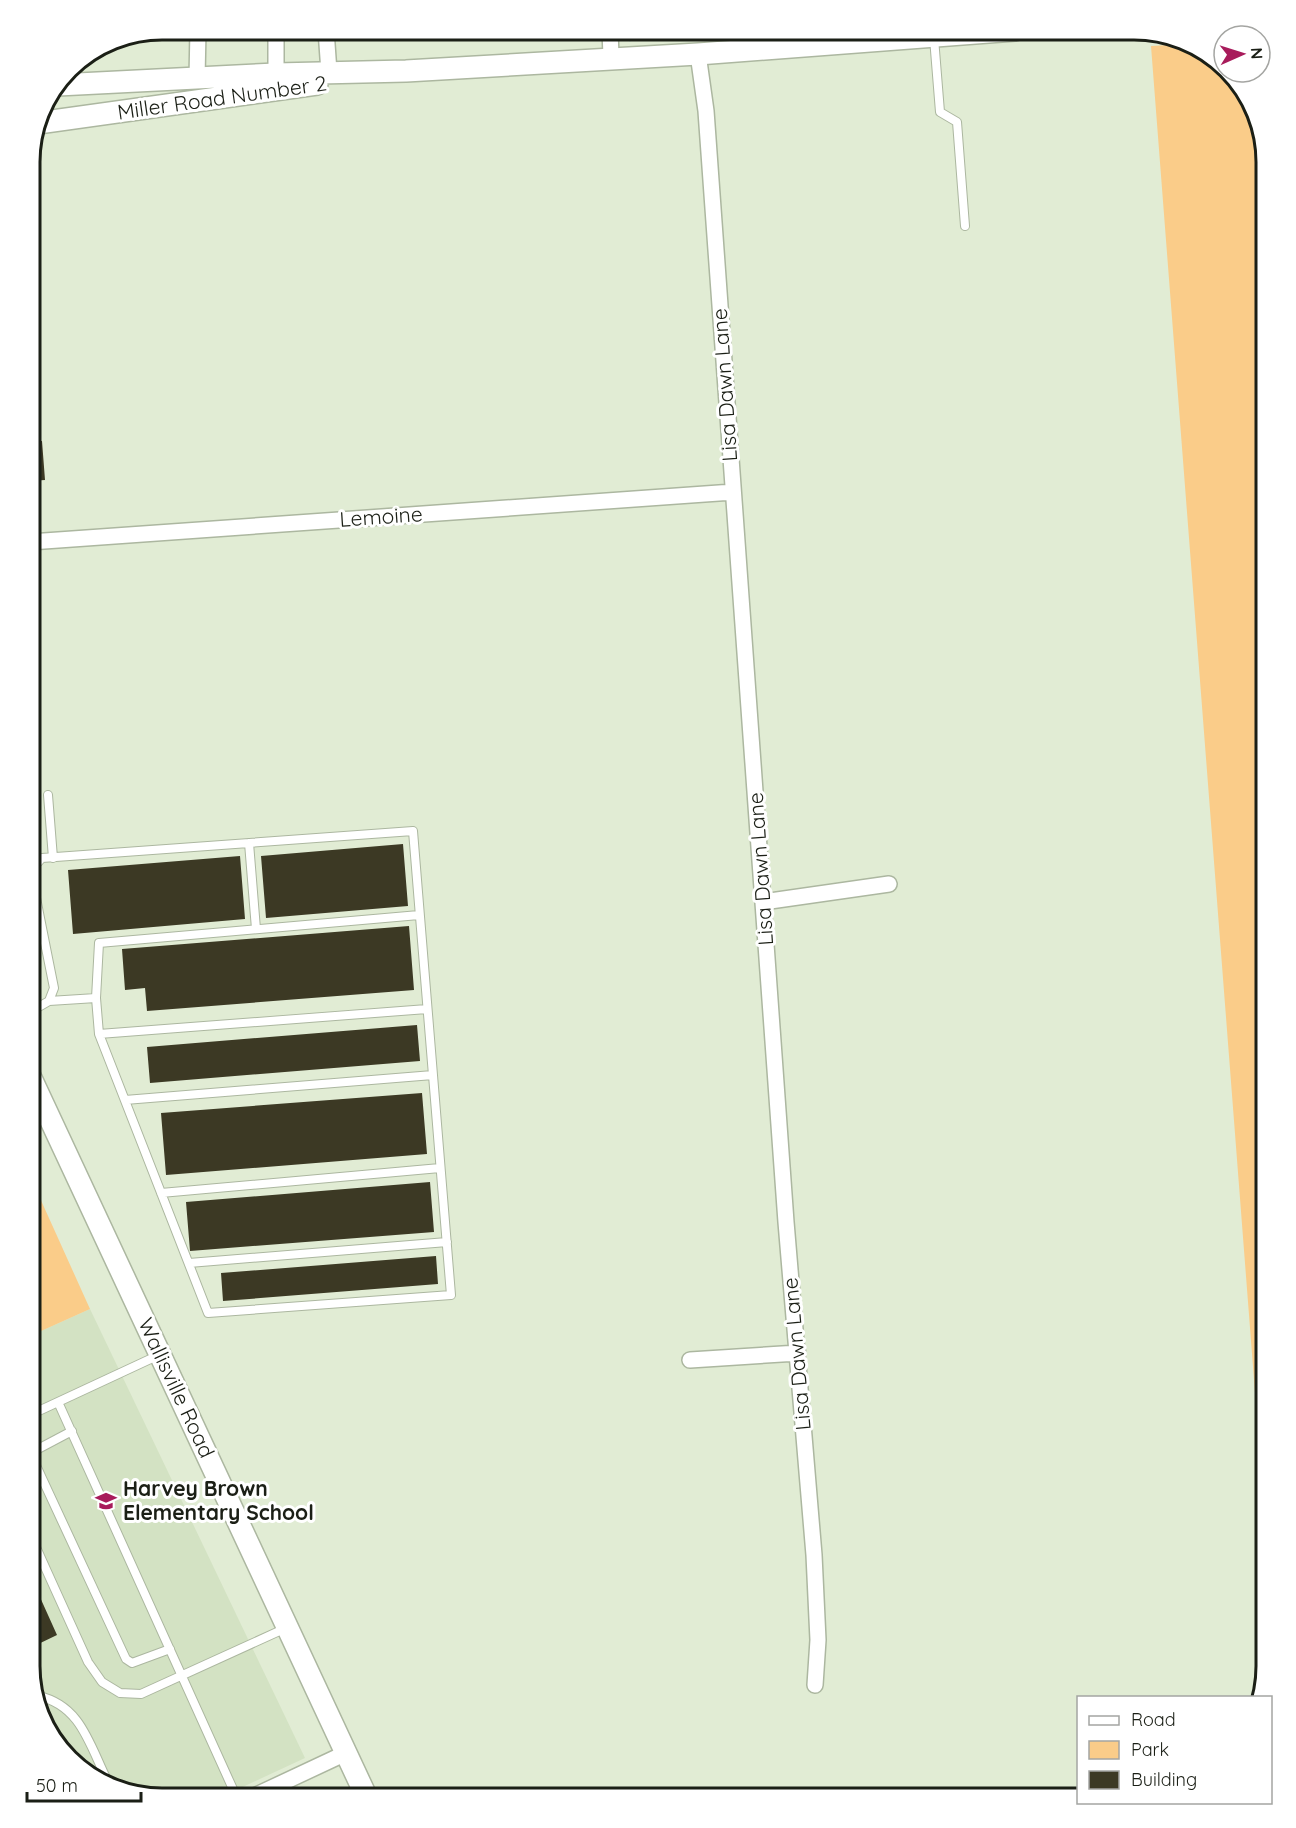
<svg xmlns="http://www.w3.org/2000/svg" width="1296" height="1828" viewBox="0 0 1296 1828" font-family="Quicksand,sans-serif">
  <style>
    .built { fill: #d3e2c3 }
    .green { fill: #facc89 }
    .lines { fill: none; stroke-linecap: round; stroke-linejoin: round }
    .stream { stroke: #6ddcc6; stroke-width: 4.5 }
    .building { fill: #3c3924 }
    .service-casing { stroke: #acb7a0; stroke-width: 10 }
    .minor-casing { stroke: #acb7a0; stroke-width: 18 }
    .secondary-casing { stroke: #acb7a0; stroke-width: 24 }
    .service { stroke: #fff; stroke-width: 8 }
    .minor { stroke: #fff; stroke-width: 15 }
    .secondary { stroke: #fff; stroke-width: 21 }
    .labels { text-anchor: middle; stroke-width: 6; stroke-linejoin: round; paint-order: stroke }
    .street-label { font-size: 21px; fill: #1b1f16; stroke: #fff }
    .poi-label { font-size: 21px; font-weight: bold; fill: #1b1f16; stroke: #fff; text-anchor: start }
    .rim { fill: none; stroke: #1b1f16; stroke-width: 3 }
  </style>
  <rect width="100%" height="100%" fill="#e1ecd4"/>
  <path class="built" d="M 90,1309 L 305,1758 L 219,1798 L 154,1798 L 96,1780 L 48,1732 L 30,1666 L 30,1336 Z"/>
  <path class="green" d="M 1187,44 L 1200,48 L 1248,96 L 1266,162 L 1266,1535 L 1151,46 Z
    M 30,1176 L 90,1309 L 30,1336 Z"/>
  <g class="lines">
    <path class="stream" d="M 629,30 L 630,39"/>
  </g>
  <path class="building" d="M 42,441 L 45,480 L 30,481 L 30,442 Z
    M 403,844 L 408,906 L 266,918 L 261,856 Z
    M 240,856 L 245,919 L 73,934 L 68,870 Z
    M 409,926 L 414,990 L 147,1011 L 145,988 L 125,990 L 122,949 Z
    M 417,1025 L 420,1061 L 150,1083 L 147,1047 Z
    M 422,1093 L 427,1154 L 166,1175 L 161,1113 Z
    M 430,1182 L 434,1232 L 190,1251 L 186,1202 Z
    M 436,1256 L 438,1284 L 223,1301 L 221,1273 Z
    M 30,1575 L 57,1635 L 30,1648 Z"/>
  <g class="lines">
    <defs>
      <path id="service" d="M 934,38 L 940,112 L 957,122 L 965,226
        M 48,795 L 53,858
        M 249,843 L 256,929
        M 32,869 L 42,858 L 413,831 L 451,1295 L 208,1313 L 99,1034 L 96,998 L 49,1001
        M 96,998 L 99,943 L 419,915
        M 30,1012 L 49,1001 L 54,988 L 30,868
        M 99,1034 L 427,1009
        M 125,1100 L 433,1075
        M 161,1193 L 440,1168
        M 189,1263 L 447,1242
        M 58,1402 L 237,1798
        M 30,1415 L 159,1355
        M 72,1431 L 38,1449 L 33,1453 L 34,1461 L 126,1659 L 132,1663 L 170,1649
        M 30,1534 L 88,1662 L 102,1682 L 120,1693 L 141,1694 L 286,1628
        M 38,1696 C 80,1705 89,1743 106,1778 L 105,1783"/>
      <path id="minor" d="M 276,30 L 276,74
        M 326,30 L 329,72
        M 610,30 L 611,57
        M 698,54 L 706,111 L 786,1222 L 814,1555 L 818,1640 L 815,1685
        M 197,78 L 198,30
        M 30,542 L 733,492
        M 763,902 L 889,884
        M 690,1360 L 798,1353
        M 250,1798 L 346,1753"/>
      <path id="secondary" d="M 58,85 L 276,74 L 406,71 L 698,54 L 1015,30
        M 38,123 L 317,84
        M 30,1076 L 367,1798"/>
    </defs>
    <use href="#service" class="service-casing"/>
    <use href="#minor" class="minor-casing"/>
    <use href="#secondary" class="secondary-casing"/>
    <use href="#service" class="service"/>
    <use href="#minor" class="minor"/>
    <use href="#secondary" class="secondary"/>
  </g>
  <defs>
    <symbol id="school-bare" viewBox="-9 -9 18 18"><path d="M0-5L7-2L0 1L-7-2ZM-4 1L0 2.5L4 1V4Q0 6-4 4Z" fill="#a81b5b" stroke="#fff" stroke-width="2.5" paint-order="stroke"/></symbol>
  </defs>
  <g fill-rule="evenodd">
    <use href="#school-bare" x="91" y="1486" width="30" height="30"/>
  </g>
  <g class="labels">
    <g class="street-label">
      <text transform="translate(222 98) rotate(-8)" y="7">Miller Road Number 2</text>
      <text transform="translate(725 385) rotate(-94)" y="7">Lisa Dawn Lane</text>
      <text transform="translate(381 517) rotate(-4)" y="7">Lemoine</text>
      <text transform="translate(761 869) rotate(-94)" y="7">Lisa Dawn Lane</text>
      <text transform="translate(797 1354) rotate(-95)" y="7">Lisa Dawn Lane</text>
      <text transform="translate(176 1388) rotate(65)" y="7">Wallisville Road</text>
    </g>
    <g class="poi-label">
      <text x="123" y="1496">Harvey Brown<tspan x="123" dy="24">Elementary School</tspan></text>
    </g>
  </g>
  <path d="M0 0H1296V1828H0ZM162 40H1134A122 122 0 0 1 1256 162V1666A122 122 0 0 1 1134 1788H162A122 122 0 0 1 40 1666V162A122 122 0 0 1 162 40Z" fill="#fff" fill-rule="evenodd"/>
  <path class="rim" d="M162 40H1134A122 122 0 0 1 1256 162V1666A122 122 0 0 1 1134 1788H162A122 122 0 0 1 40 1666V162A122 122 0 0 1 162 40Z"/>
  <rect x="1077" y="1696" width="195" height="108" fill="#ffffff" stroke="#a4a5a2" stroke-width="1.5"/>
  <rect x="1089" y="1716" width="30" height="9" fill="#ffffff" stroke="#a4a5a2" stroke-width="1.5"/>
  <text x="1131" y="1726" font-size="18" fill="#1b1f16">Road</text>
  <rect x="1089" y="1741" width="30" height="18" fill="#facc89" stroke="#a4a5a2" stroke-width="1.5"/>
  <text x="1131" y="1756" font-size="18" fill="#1b1f16">Park</text>
  <rect x="1089" y="1771" width="30" height="18" fill="#3c3924" stroke="#a4a5a2" stroke-width="1.5"/>
  <text x="1131" y="1786" font-size="18" fill="#1b1f16">Building</text>
  <g transform="translate(1242 54) rotate(87)"><circle r="28" fill="#ffffff" stroke="#a4a5a2" stroke-width="1.5"/>
  <path d="M0-4.5L10 22L0 15L-10 22Z" fill="#a81b5b"/>
  <text y="-9" font-size="16" font-weight="bold" text-anchor="middle" fill="#1b1f16">N</text>
  </g>
  <path d="M27 1792v9h114v-9" fill="none" stroke="#1b1f16" stroke-width="3"/>
  <text x="36" y="1792" font-size="18" fill="#1b1f16" stroke="#ffffff" stroke-width="4.5" paint-order="stroke">50 m</text>
</svg>
